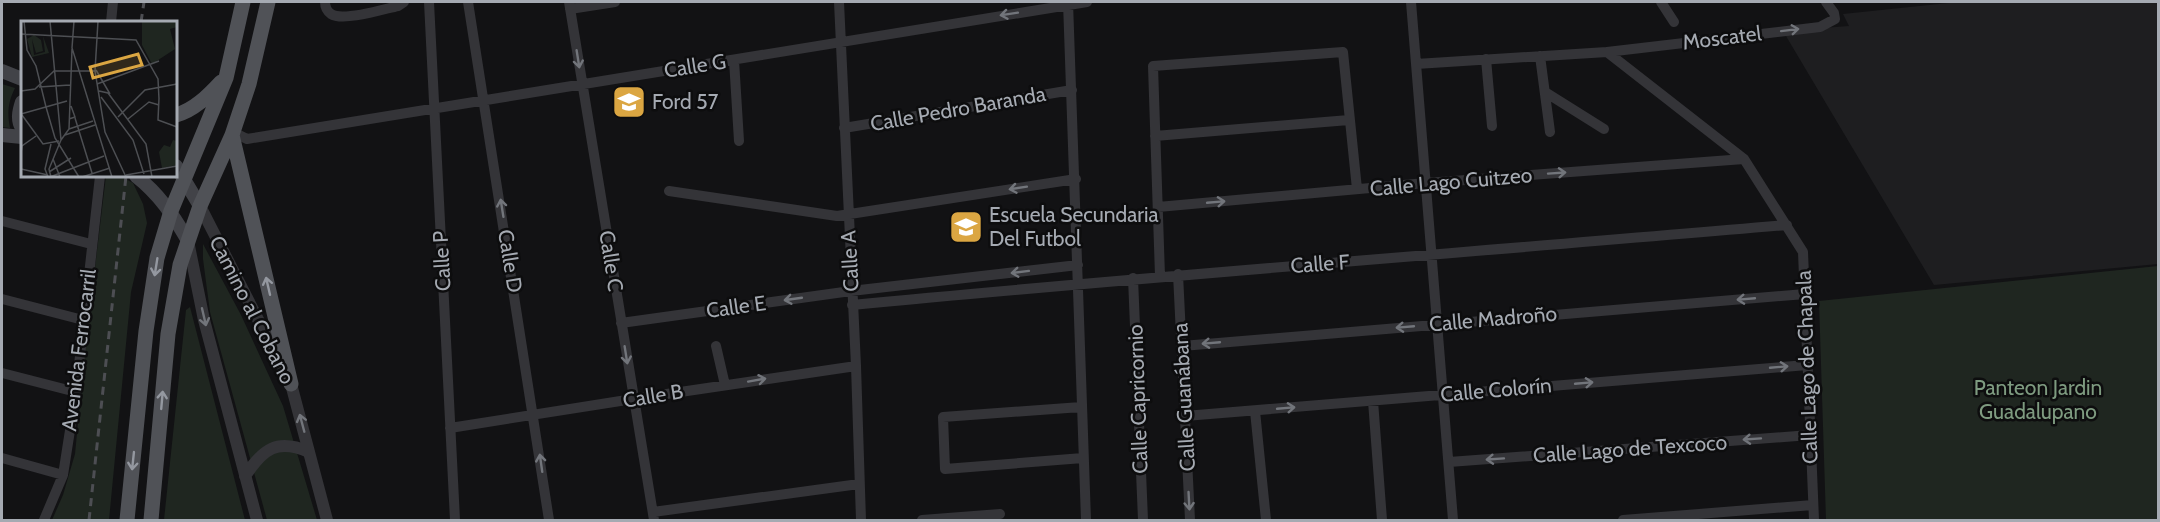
<svg xmlns="http://www.w3.org/2000/svg" width="2160" height="522" viewBox="0 0 2160 522" font-family="Cabin,sans-serif">
  <style>
    .built { fill: #1e1e20 }
    .green { fill: #1f2620 }
    .lines { fill: none; stroke-linecap: round; stroke-linejoin: round }
    .minor { stroke: #343438; stroke-width: 10 }
    .tertiary { stroke: #343438; stroke-width: 12 }
    .secondary { stroke: #424348; stroke-width: 14 }
    .primary { stroke: #505257; stroke-width: 15 }
    .rail { stroke: #4d4e53; stroke-width: 3; stroke-dasharray: 8 6; stroke-linecap: butt }
    .oneway { stroke: #72757b }
    .oneway2 { stroke: #9498a0 }
    .labels { text-anchor: middle; stroke-width: 5; stroke-linejoin: round; paint-order: stroke }
    .street-label { font-size: 21px; fill: #a5aab2; stroke: #0d0d0e }
    .poi-label { font-size: 21px; fill: #a5aab2; stroke: #0d0d0e; text-anchor: start }
    .park-label { font-size: 21px; fill: #7e9b80; stroke: #0d0d0e }
    .inset-road { fill: none; stroke: #4d4f53; stroke-width: 1.5 }
    .view { fill: #dba642; fill-opacity: 0.15; stroke: #dba642; stroke-width: 3 }
    .inset-edge { fill: none; stroke: #a5aab2; stroke-width: 3 }
  </style>
  <rect width="100%" height="100%" fill="#121214"/>
  <path class="built" d="M 1958,2 L 2158,2 L 2158,264 L 1934,285 L 1783,31 L 1849,26 L 1843,14 Z"/>
  <path class="green" d="M 2,84 L 15,88 C 8,102 7,113 10,128 L 2,127 Z
    M 106,176 L 120,176 L 133,183 L 143,204 L 147,223 L 131,292 L 109,520 L 52,520 L 63,495 L 75,454 L 85,351 Z
    M 203,244 L 241,315 L 283,406 L 317,520 L 267,520 L 210,312 L 203,259 Z
    M 2158,266 L 2158,520 L 1826,520 L 1819,301 Z
    M 190,307 L 245,520 L 164,520 L 186,310 Z"/>
  <g class="lines">
    <path class="minor" d="M 325,2 C 325,6 327,11 331,14 C 343,22 384,9 398,6 L 404,2
      M 429,2 L 455,520
      M 468,2 L 549,520
      M 569,2 L 654,520
      M 839,2 L 856,366 L 861,520
      M 1068,2 L 1086,520
      M 1411,2 L 1453,520
      M 1661,2 L 1674,22
      M 570,9 L 615,2
      M 111,22 L 113,2
      M 1607,52 L 1744,159 L 1803,252 L 1814,520
      M 1540,56 L 1550,132
      M 1486,59 L 1492,126
      M 734,60 L 739,141
      M 1416,64 L 1607,52 L 1820,27 L 1835,19 L 1834,13 L 1826,2
      M 1545,92 L 1604,129
      M 844,128 L 1072,90
      M 233,132 L 247,139 L 1087,2
      M 1155,136 L 1349,120
      M 669,191 L 837,216 L 1076,179
      M 1158,207 L 1426,183 L 1744,159
      M 2,221 L 91,244
      M 1178,274 L 1190,520
      M 1160,276 L 1153,66 L 1343,52 L 1357,189
      M 1133,278 L 1143,520
      M 2,299 L 83,320
      M 852,305 C 1163,275 1475,252 1787,225
      M 621,323 L 851,291 L 1078,265
      M 716,346 L 725,385
      M 1182,346 L 1805,294
      M 2,373 L 76,392
      M 1373,401 L 1382,520
      M 1081,407 L 943,417 L 945,469 L 1083,458
      M 1255,411 L 1266,520
      M 1185,416 L 1807,365
      M 450,428 L 633,399 L 856,366
      M 2,458 L 63,475
      M 1449,462 L 1810,435
      M 653,512 L 859,484
      M 44,520 L 63,475 L 76,392 L 100,176
      M 922,520 L 1000,514
      M 1623,520 L 1813,505"/>
    <path class="tertiary" d="M 200,206 L 291,384 L 327,520
      M 188,241 L 204,320 L 257,520
      M 245,476 C 263,449 277,438 309,452"/>
    <path class="secondary" d="M 2,71 L 22,79
      M 22,102 C 19,111 17,120 22,128
      M 2,135 L 22,137
      M 176,166 L 200,206
      M 136,176 C 159,194 173,215 187,239"/>
    <path class="primary" d="M 176,115 C 194,110 208,96 221,82
      M 232,135 L 291,384
      M 127,520 L 146,331 L 157,258 L 171,211 L 226,78 L 243,2
      M 151,520 L 168,334 L 180,265 L 200,206 L 232,135 L 249,84 L 268,2"/>
    <path class="rail" d="M 141,22 L 144,2
      M 89,520 L 126,176"/>
  </g>
  <defs><path id="oneway-shaft" d="M-6 0H5M1.5-3L5.5 0L1.5 3" fill="none" stroke-width="1.6" stroke-linecap="round" stroke-linejoin="round" transform="scale(1.5)"/></defs>
  <g class="oneway">
    <use href="#oneway-shaft" transform="translate(1009 14) rotate(171)"/>
    <use href="#oneway-shaft" transform="translate(1790 30) rotate(-7)"/>
    <use href="#oneway-shaft" transform="translate(578 59) rotate(81)"/>
    <use href="#oneway-shaft" transform="translate(1557 173) rotate(-4)"/>
    <use href="#oneway-shaft" transform="translate(1018 188) rotate(171)"/>
    <use href="#oneway-shaft" transform="translate(1216 202) rotate(-5)"/>
    <use href="#oneway-shaft" transform="translate(502 208) rotate(-99)"/>
    <use href="#oneway-shaft" transform="translate(1020 272) rotate(173)"/>
    <use href="#oneway-shaft" transform="translate(793 299) rotate(172)"/>
    <use href="#oneway-shaft" transform="translate(1746 299) rotate(175)"/>
    <use href="#oneway-shaft" transform="translate(204 317) rotate(77)"/>
    <use href="#oneway-shaft" transform="translate(1405 327) rotate(175)"/>
    <use href="#oneway-shaft" transform="translate(1211 343) rotate(175)"/>
    <use href="#oneway-shaft" transform="translate(626 355) rotate(81)"/>
    <use href="#oneway-shaft" transform="translate(1779 367) rotate(-5)"/>
    <use href="#oneway-shaft" transform="translate(757 380) rotate(-10)"/>
    <use href="#oneway-shaft" transform="translate(1584 383) rotate(-5)"/>
    <use href="#oneway-shaft" transform="translate(1286 408) rotate(-5)"/>
    <use href="#oneway-shaft" transform="translate(302 423) rotate(-105)"/>
    <use href="#oneway-shaft" transform="translate(1752 439) rotate(176)"/>
    <use href="#oneway-shaft" transform="translate(1495 459) rotate(176)"/>
    <use href="#oneway-shaft" transform="translate(541 463) rotate(-98)"/>
    <use href="#oneway-shaft" transform="translate(1189 501) rotate(87)"/>
  </g>
  <g class="oneway2">
    <use href="#oneway-shaft" transform="translate(156 267) rotate(99)"/>
    <use href="#oneway-shaft" transform="translate(268 286) rotate(-103)"/>
    <use href="#oneway-shaft" transform="translate(162 400) rotate(-85)"/>
    <use href="#oneway-shaft" transform="translate(133 461) rotate(96)"/>
  </g>
  <defs>
    <symbol id="school-square" viewBox="-11 -11 22 22"><rect x="-9" y="-9" width="18" height="18" rx="4" fill="#dba642" stroke="#0d0d0e"/><path d="M0-5L7-2L0 1L-7-2ZM-4 1L0 2.5L4 1V4Q0 6-4 4Z" fill="#fff"/></symbol>
  </defs>
  <g fill-rule="evenodd">
    <use href="#school-square" x="610" y="83" width="38" height="38"/>
    <use href="#school-square" x="947" y="208" width="38" height="38"/>
  </g>
  <g class="labels">
    <g class="street-label">
      <text transform="translate(1722 38) rotate(-7)" y="7">Moscatel</text>
      <text transform="translate(695 66) rotate(-9)" y="7">Calle G</text>
      <text transform="translate(958 109) rotate(-10)" y="7">Calle Pedro Baranda</text>
      <text transform="translate(1451 182) rotate(-5)" y="7">Calle Lago Cuitzeo</text>
      <text transform="translate(442 261) rotate(-93)" y="7">Calle P</text>
      <text transform="translate(510 261) rotate(81)" y="7">Calle D</text>
      <text transform="translate(611 261) rotate(81)" y="7">Calle C</text>
      <text transform="translate(850 261) rotate(-93)" y="7">Calle A</text>
      <text transform="translate(1320 264) rotate(-4)" y="7">Calle F</text>
      <text transform="translate(736 307) rotate(-8)" y="7">Calle E</text>
      <text transform="translate(252 310) rotate(63)" y="7">Camino al Cobano</text>
      <text transform="translate(1493 319) rotate(-5)" y="7">Calle Madroño</text>
      <text transform="translate(79 350) rotate(-83)" y="7">Avenida Ferrocarril</text>
      <text transform="translate(1807 367) rotate(-92)" y="7">Calle Lago de Chapala</text>
      <text transform="translate(1496 390) rotate(-5)" y="7">Calle Colorín</text>
      <text transform="translate(653 396) rotate(-9)" y="7">Calle B</text>
      <text transform="translate(1184 397) rotate(-93)" y="7">Calle Guanábana</text>
      <text transform="translate(1138 399) rotate(-92)" y="7">Calle Capricornio</text>
      <text transform="translate(1630 449) rotate(-4)" y="7">Calle Lago de Texcoco</text>
    </g>
    <g class="poi-label">
      <text x="652" y="109">Ford 57</text>
      <text x="989" y="222">Escuela Secundaria<tspan x="989" dy="24">Del Futbol</tspan></text>
    </g>
    <g class="park-label">
      <text x="2038" y="395">Panteon Jardin<tspan x="2038" dy="24">Guadalupano</tspan></text>
    </g>
  </g>
  <g transform="translate(21 21)">
    <rect width="156" height="156" fill="#121214"/>
    <path d="M 121,0 L 156,0 L 156,6 L 149,8 L 154,28 L 131,43 L 121,24 ZM 13,14 L 20,19 L 22,30 L 15,32 L 11,18 L 13,34 L 24,31 L 22,15 L 28,32 L 11,36 L 6,18 ZM 152,119 L 156,120 L 156,144 L 141,147 L 138,131 L 143,124 L 149,126 Z" fill="#1f2620"/>
    <path class="inset-road" d="M 3,0 L 6,29 L 15,45 L 25,86M 29,0 L 40,119 L 28,148 L 30,156M 53,0 L 51,27 L 91,156M 77,0 L 74,50 L 84,111 L 105,156M 0,13 L 115,19 L 137,58 L 138,78M 75,49 L 89,73M 76,63 L 138,40M 18,66 L 49,64M 0,70 L 14,68 L 33,50 L 74,50M 78,70 L 87,72 L 125,123 L 131,156M 80,76 L 112,119 L 123,153M 138,77 L 137,99 L 156,106M 25,86 L 34,117 L 58,156M 0,93 L 46,80M 1,94 L 22,123 L 38,120M 97,96 L 124,69 L 156,63M 54,97 L 71,152M 48,98 L 54,96 L 50,85M 107,98 L 128,81 L 138,84M 48,108 L 72,100M 44,114 L 74,104M 40,119 L 48,108 L 51,28M 0,132 L 1,125 L 15,115M 32,138 L 39,156M 0,148 L 27,154M 28,151 L 50,137M 105,154 L 156,145M 27,156 L 24,148 L 30,123M 29,156 L 83,135M 61,156 L 89,147"/>
    <path class="view" d="M 117,33 L 121,44 L 72,57 L 69,46 Z"/>
    <rect width="156" height="156" class="inset-edge"/>
  </g>
  <rect width="2160" height="522" fill="none" stroke="#a5aab2" stroke-width="6"/>
</svg>
